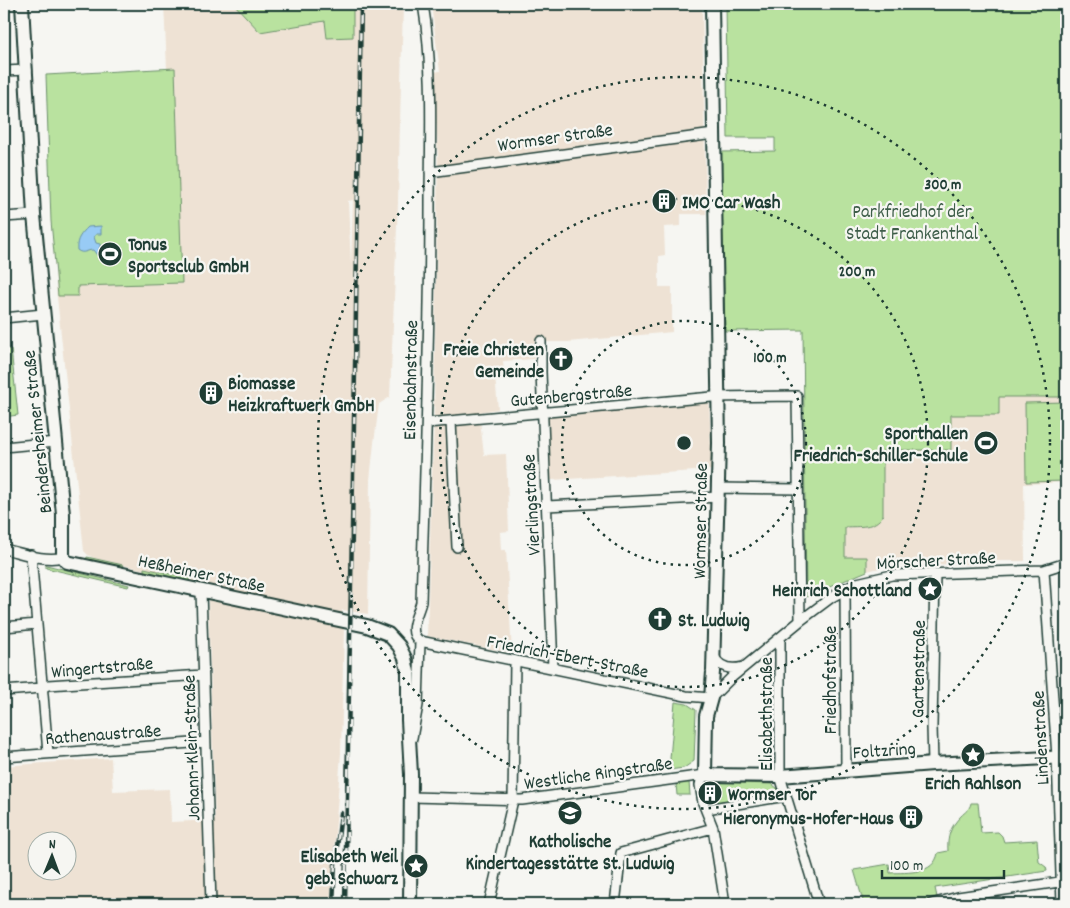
<svg xmlns="http://www.w3.org/2000/svg" width="1070" height="908" viewBox="0 0 1070 908" font-family="Dekko,sans-serif">
  <style>
    .built { fill: #eee2d4; fill-rule: evenodd }
    .green { fill: #b9e29f; stroke: #6c906a }
    .water { fill: #98cbf5; stroke: #6892a8 }
    .lines { fill: none; stroke-linecap: round; stroke-linejoin: round }
    .street-casing { stroke: #1f3d34; stroke-width: 12 }
    .secondary-casing { stroke: #1f3d34; stroke-width: 16 }
    .street { stroke: #f6f6f2; stroke-width: 9 }
    .secondary { stroke: #f6f6f2; stroke-width: 12 }
    .rail-casing { stroke: #1f3d34; stroke-width: 4.5 }
    .rail { stroke: #f6f6f2; stroke-width: 2.5; stroke-dasharray: 8; stroke-linecap: butt }
    .ring { fill: none; stroke: #1f3d34; stroke-width: 2.5; stroke-dasharray: 2.5 5 }
    .labels { text-anchor: middle; stroke-width: 4.5; stroke-linejoin: round; paint-order: stroke }
    .street-label { font-size: 19px; fill: #1f3d34; stroke: #f6f6f2 }
    .poi-label { font-size: 19px; font-weight: bold; fill: #1f3d34; stroke: #f6f6f2; text-anchor: start }
    .park-label { font-size: 19px; fill: #3e5e49; stroke: #f6f6f2 }
    .centre { fill: #1f3d34; stroke: #f6f6f2; stroke-width: 2.5 }
    .ring-label { font-size: 15px; text-anchor: middle; font-weight: bold; fill: #1f3d34; stroke: #f6f6f2; stroke-width: 4.5; stroke-linejoin: round; paint-order: stroke }
  </style>
  <rect width="100%" height="100%" fill="#f6f6f2"/>
  <filter id="ink" filterUnits="userSpaceOnUse"><feTurbulence type="fractalNoise" baseFrequency=".02" numOctaves="2"/><feDisplacementMap in="SourceGraphic" scale="10" xChannelSelector="R" yChannelSelector="G"/><feConvolveMatrix kernelMatrix="1 2 1 2 8 2 1 2 1" color-interpolation-filters="sRGB"/></filter>
  <g filter="url(#ink)">
    <path class="built" d="M 164,4 L 234,4 L 260,32 L 325,21 L 327,38 L 353,37 L 353,4 L 403,4 L 398,202 L 390,397 L 379,404 L 374,443 L 370,480 L 368,614 L 342,610 L 344,626 L 341,753 L 330,904 L 4,904 L 4,766 L 111,758 L 113,791 L 170,789 L 171,822 L 215,820 L 208,600 L 203,584 L 94,558 L 88,555 L 84,551 L 57,297 L 51,221 L 163,217 L 166,283 L 181,282 L 175,68 L 167,69 ZM 353,200 L 351,265 L 348,201 ZM 38,840 L 68,840 L 68,870 L 38,870 Z
      M 431,4 L 702,4 L 706,214 L 681,214 L 681,226 L 664,227 L 665,255 L 659,256 L 659,287 L 672,287 L 672,332 L 568,342 L 534,342 L 534,359 L 503,361 L 504,374 L 495,376 L 498,409 L 479,412 L 484,455 L 506,454 L 509,531 L 500,532 L 501,550 L 506,550 L 512,653 L 427,636 L 434,417 L 438,154 L 434,72 L 440,71 Z
      M 999,397 L 1066,397 L 1066,482 L 1024,484 L 1025,561 L 972,561 L 971,564 L 883,565 L 880,568 L 867,571 L 867,557 L 845,557 L 845,527 L 869,526 L 883,515 L 882,450 L 951,450 L 951,415 L 999,415 Z
      M 709,401 L 712,470 L 551,480 L 548,417 Z"/>
    <path class="green" d="M 234,4 L 353,4 L 353,37 L 327,38 L 325,21 L 260,32 Z
      M 726,4 L 1066,4 L 1066,397 L 999,397 L 999,415 L 951,415 L 951,450 L 883,450 L 883,515 C 875,529 859,526 845,527 L 845,557 L 867,557 L 867,571 L 806,597 L 803,330 L 725,331 L 721,152 L 775,151 L 775,138 L 728,138 Z
      M 175,68 L 182,283 L 78,286 L 78,296 L 58,296 L 51,221 L 46,75 Z
      M 11,349 L 18,415 L 4,417 L 4,350 Z
      M 1066,402 L 1066,481 L 1026,482 L 1025,403 Z
      M 87,557 L 123,565 L 122,567 L 86,560 Z
      M 46,565 L 129,585 L 128,587 L 46,568 Z
      M 144,568 L 190,578 L 189,581 L 144,571 Z
      M 675,702 L 687,704 L 696,710 L 694,761 L 684,768 L 669,770 Z
      M 689,782 L 690,795 L 677,795 L 676,784 Z
      M 707,782 L 772,784 L 778,789 L 775,796 L 722,801 L 712,804 L 706,803 L 704,786 Z
      M 971,803 L 978,803 L 981,833 L 998,832 L 1002,836 L 1004,842 L 1037,840 L 1039,862 L 1046,867 L 1047,871 L 935,888 L 937,897 L 913,904 L 864,904 L 854,870 L 889,864 L 890,873 C 908,872 934,875 938,853 L 948,851 C 947,837 950,827 961,816 C 965,812 970,809 971,803 Z"/>
    <path class="water" d="M 101,226 L 101,234 L 96,234 L 94,237 L 96,243 L 100,244 L 100,255 L 97,255 L 93,250 C 87,250 83,255 77,250 C 76,239 81,234 88,227 Z"/>
    <g class="lines">
      <defs>
        <path id="street" d="M 423,4 C 434,69 430,138 430,204 C 430,337 425,469 421,602 C 418,615 406,632 420,641 L 686,696 L 711,698 L 732,677 L 800,621 L 832,597 L 857,583 L 892,575 L 1044,570 L 1066,563
          M 4,71 L 27,70
          M 430,172 L 714,134
          M 4,217 L 34,215
          M 4,318 L 43,314
          M 541,341 L 541,372 L 553,668
          M 451,421 L 457,547
          M 427,423 L 712,397 L 797,396 L 800,621
          M 4,447 L 56,442
          M 719,488 L 798,489
          M 547,506 L 719,497
          M 4,549 C 22,553 45,562 63,557
          M 31,555 L 48,753
          M 1044,570 L 1057,757 L 1062,904
          M 845,588 L 846,771
          M 201,591 L 211,904
          M 4,627 L 37,624
          M 780,638 L 780,776 L 819,904
          M 714,656 C 719,668 731,670 743,667
          M 4,691 L 42,688 L 48,685 L 203,675
          M 412,738 L 418,705 L 420,641
          M 4,757 L 205,742
          M 933,764 L 932,726 L 935,574
          M 705,775 L 701,781 L 700,785 L 703,803 L 713,828 L 725,904
          M 411,797 L 522,800 L 705,775
          M 706,809 L 786,796
          M 489,904 L 513,800 L 515,661
          M 615,904 L 621,853 L 713,828
          M 931,904 L 958,897 L 1066,881"/>
        <path id="secondary" d="M 22,4 L 34,215 L 63,514 L 63,557 L 67,562 L 367,626 L 388,634 L 399,646 L 405,658 L 408,672 L 408,720 L 411,774 L 410,904
          M 712,4 L 719,443 L 713,672 L 711,698 L 706,716 L 705,775 L 780,776 L 933,764 L 1066,757"/>
      </defs>
      <use href="#street" class="street-casing"/>
      <use href="#secondary" class="secondary-casing"/>
      <use href="#street" class="street"/>
      <use href="#secondary" class="secondary"/>
      <defs>
        <path id="rail" d="M 333,904 L 335,864 L 341,813
          M 345,904 C 353,604 355,304 361,4"/>
      </defs>
      <use href="#rail" class="rail-casing"/>
      <use href="#rail" class="rail"/>
    </g>
  </g>
  <g class="ring">
    <circle cx="684" cy="443" r="122"/>
    <circle cx="684" cy="443" r="244"/>
    <circle cx="684" cy="443" r="366"/>
  </g>
  <defs>
    <symbol id="building-disc" viewBox="-11 -11 22 22"><circle r="9.5" fill="#1f3d34" stroke="#f6f6f2"/><path d="M-4-6H4V6H1V3H-1V6H-4ZM-2.5-4.3h1.7v1.8h-1.7ZM.8-4.3h1.7v1.8H.8ZM-2.5-1h1.7V.8h-1.7ZM.8-1h1.7V.8H.8Z" fill="#fff"/></symbol>
    <symbol id="stadium-disc" viewBox="-11 -11 22 22"><circle r="9.5" fill="#1f3d34" stroke="#f6f6f2"/><path d="M0-5a6.5 5 0 1 0 0 10a6.5 5 0 1 0 0-10ZM-3.5-1.8h7v3.6h-7Z" fill="#fff"/></symbol>
    <symbol id="church-disc" viewBox="-11 -11 22 22"><circle r="9.5" fill="#1f3d34" stroke="#f6f6f2"/><path d="M-1.2-6h2.4v3.5h3.3v2.4h-3.3V6h-2.4V-.1h-3.3v-2.4h3.3Z" fill="#fff"/></symbol>
    <symbol id="sight-disc" viewBox="-11 -11 22 22"><circle r="9.5" fill="#1f3d34" stroke="#f6f6f2"/><path d="M0-6L1.8-2.2L6-1.7L2.9 1.2L3.7 5.4L0 3.3L-3.7 5.4L-2.9 1.2L-6-1.7L-1.8-2.2Z" fill="#fff"/></symbol>
    <symbol id="school-disc" viewBox="-11 -11 22 22"><circle r="9.5" fill="#1f3d34" stroke="#f6f6f2"/><path d="M0-5L7-2L0 1L-7-2ZM-4 1L0 2.5L4 1V4Q0 6-4 4Z" fill="#fff"/></symbol>
  </defs>
  <g fill-rule="evenodd">
    <use href="#building-disc" x="650" y="187" width="28" height="28"/>
    <use href="#stadium-disc" x="96" y="240" width="28" height="28"/>
    <use href="#church-disc" x="547" y="345" width="28" height="28"/>
    <use href="#building-disc" x="197" y="379" width="28" height="28"/>
    <use href="#stadium-disc" x="972" y="429" width="28" height="28"/>
    <use href="#sight-disc" x="916" y="575" width="28" height="28"/>
    <use href="#church-disc" x="646" y="605" width="28" height="28"/>
    <use href="#sight-disc" x="959" y="741" width="28" height="28"/>
    <use href="#building-disc" x="696" y="779" width="28" height="28"/>
    <use href="#school-disc" x="556" y="799" width="28" height="28"/>
    <use href="#building-disc" x="897" y="803" width="28" height="28"/>
    <use href="#sight-disc" x="402" y="852" width="28" height="28"/>
  </g>
  <g class="labels">
    <g class="street-label">
      <text transform="translate(555 136) rotate(-8)" y="7">Wormser Straße</text>
      <text transform="translate(409 380) rotate(-89)" y="7">Eisenbahnstraße</text>
      <text transform="translate(571 394) rotate(-5)" y="7">Gutenbergstraße</text>
      <text transform="translate(36 432) rotate(-96)" y="7">Beindersheimer Straße</text>
      <text transform="translate(530 505) rotate(-93)" y="7">Vierlingstraße</text>
      <text transform="translate(699 521) rotate(-89)" y="7">Wormser Straße</text>
      <text transform="translate(936 559) rotate(-3)" y="7">Mörscher Straße</text>
      <text transform="translate(202 572) rotate(12)" y="7">Heßheimer Straße</text>
      <text transform="translate(568 655) rotate(11)" y="7">Friedrich-Ebert-Straße</text>
      <text transform="translate(102 666) rotate(-5)" y="7">Wingertstraße</text>
      <text transform="translate(917 669) rotate(-89)" y="7">Gartenstraße</text>
      <text transform="translate(829 680) rotate(-90)" y="7">Friedhofstraße</text>
      <text transform="translate(765 714) rotate(-90)" y="7">Elisabethstraße</text>
      <text transform="translate(103 733) rotate(-4)" y="7">Rathenaustraße</text>
      <text transform="translate(1039 738) rotate(-93)" y="7">Lindenstraße</text>
      <text transform="translate(190 748) rotate(-92)" y="7">Johann-Klein-Straße</text>
      <text transform="translate(884 749) rotate(-4)" y="7">Foltzring</text>
      <text transform="translate(598 772) rotate(-8)" y="7">Westliche Ringstraße</text>
    </g>
    <g class="poi-label">
      <text x="682" y="208">IMO Car Wash</text>
      <text x="128" y="250">Tonus<tspan x="128" dy="22">Sportsclub GmbH</tspan></text>
      <text x="544" y="355" text-anchor="end">Freie Christen<tspan x="544" dy="22">Gemeinde</tspan></text>
      <text x="228" y="389">Biomasse<tspan x="228" dy="22">Heizkraftwerk GmbH</tspan></text>
      <text x="968" y="439" text-anchor="end">Sporthallen<tspan x="968" dy="22">Friedrich-Schiller-Schule</tspan></text>
      <text x="912" y="596" text-anchor="end">Heinrich Schottland</text>
      <text x="678" y="626">St. Ludwig</text>
      <text x="973" y="789" text-anchor="middle">Erich Rahlson</text>
      <text x="728" y="800">Wormser Tor</text>
      <text x="894" y="824" text-anchor="end">Hieronymus-Hofer-Haus</text>
      <text x="570" y="847" text-anchor="middle">Katholische<tspan x="570" dy="22">Kindertagesstätte St. Ludwig</tspan></text>
      <text x="398" y="862" text-anchor="end">Elisabeth Weil<tspan x="398" dy="22">geb. Schwarz</tspan></text>
    </g>
    <g class="park-label">
      <text x="912" y="217">Parkfriedhof der<tspan x="912" dy="22">Stadt Frankenthal</tspan></text>
    </g>
  </g>
  <circle cx="684" cy="443" r="8" class="centre"/>
  <g class="ring-label">
    <text x="943" y="189">300 m</text>
    <text x="857" y="276">200 m</text>
    <text x="770" y="362">100 m</text>
  </g>
  <rect width="1070" height="908" fill="none" stroke="#f6f6f2" stroke-width="20"/>
  <rect x="10" y="10" width="1050" height="888" fill="none" stroke="#1f3d34" stroke-width="2" filter="url(#ink)"/>
  <g transform="translate(52 856) rotate(1)"><circle r="24" fill="#f6f6f2" stroke="#a0aca6"/>
  <path d="M0-4L9 19L0 12L-9 19Z" fill="#1f3d34"/>
  <text y="-8" font-size="14" font-weight="bold" text-anchor="middle" fill="#1f3d34">N</text>
  </g>
  <path d="M882 870v8h122v-8" fill="none" stroke="#1f3d34" stroke-width="2.5"/>
  <text x="890" y="870" font-size="15" fill="#1f3d34" stroke="#f6f6f2" stroke-width="4" paint-order="stroke">100 m</text>
</svg>
